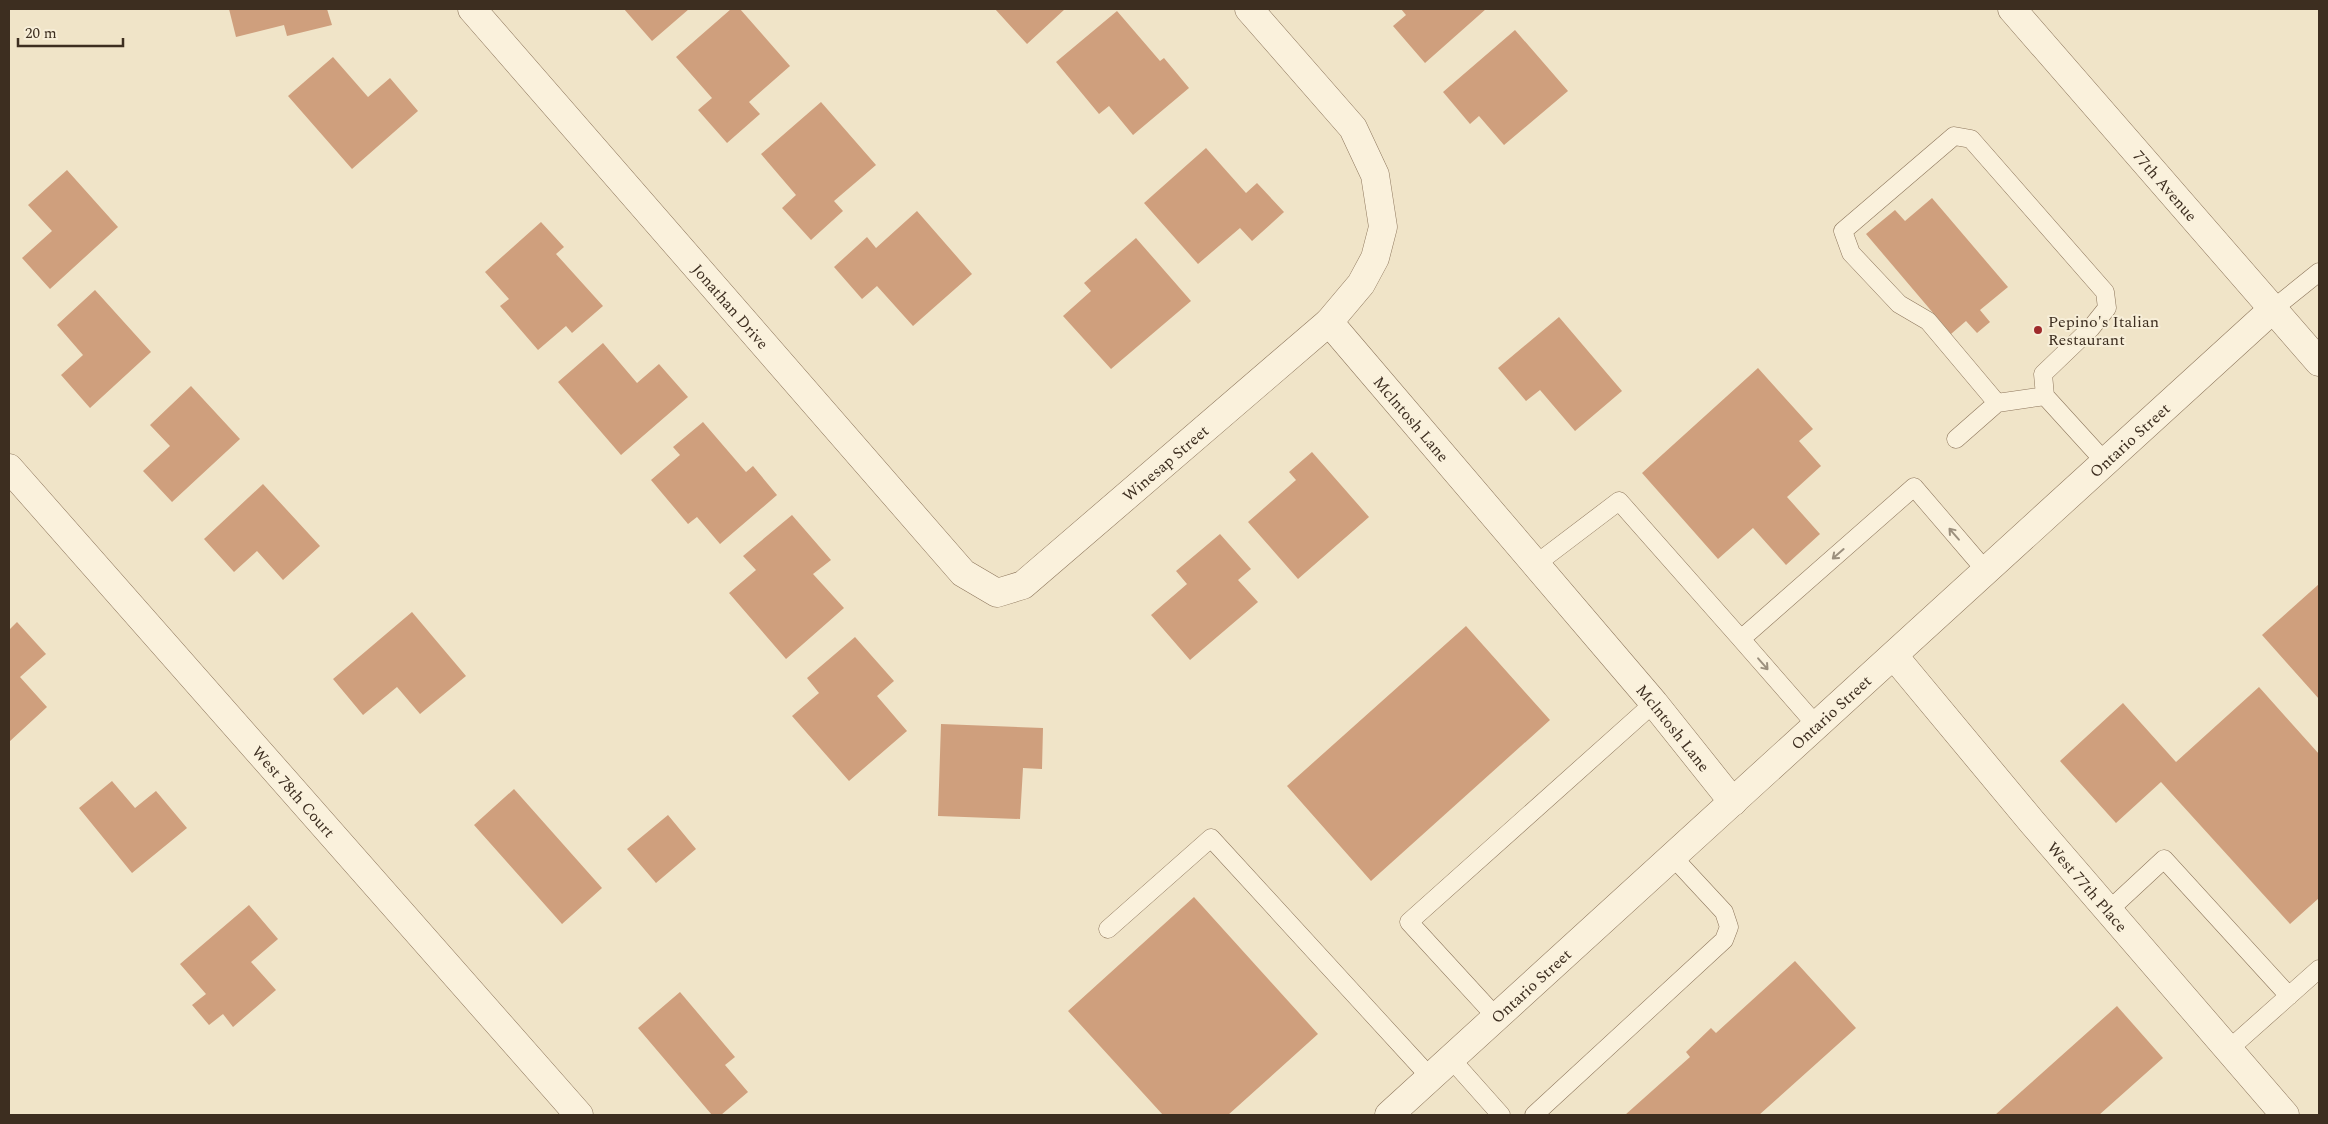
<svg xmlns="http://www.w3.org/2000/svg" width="2328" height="1124" viewBox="0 0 2328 1124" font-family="Spectral,serif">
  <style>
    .building { fill: #cf9f7d }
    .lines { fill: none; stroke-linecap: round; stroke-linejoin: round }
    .service-casing { stroke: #8d765c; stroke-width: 19 }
    .minor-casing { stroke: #8d765c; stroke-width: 29 }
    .tertiary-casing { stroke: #8d765c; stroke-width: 29 }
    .service { stroke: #faf1dc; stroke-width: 18 }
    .minor { stroke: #faf1dc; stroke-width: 28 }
    .tertiary { stroke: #faf1dc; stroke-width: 28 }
    .oneway { stroke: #9c907e }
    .poi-dot { fill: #9e2a2b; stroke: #f7eed8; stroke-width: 2 }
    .labels { text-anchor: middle; stroke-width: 4; stroke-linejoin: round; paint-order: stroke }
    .street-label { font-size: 16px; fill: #3d2e20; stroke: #f7eed8 }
    .poi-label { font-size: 16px; fill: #3d2e20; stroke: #f7eed8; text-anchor: start }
  </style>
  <rect width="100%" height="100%" fill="#f0e4c8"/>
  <path class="building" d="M 229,9 L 327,9 L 332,25 L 287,36 L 284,25 L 236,37 Z
    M 624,9 L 689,9 L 652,41 Z
    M 731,9 L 740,9 L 790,66 L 749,102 L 760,114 L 727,143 L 698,110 L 712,98 L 676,57 Z
    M 995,9 L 1065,9 L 1027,44 Z
    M 1401,9 L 1486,9 L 1425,63 L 1393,26 L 1406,15 Z
    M 1117,11 L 1160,61 L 1164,58 L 1189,88 L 1133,135 L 1109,106 L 1099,114 L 1056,62 Z
    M 1515,30 L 1568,91 L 1504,145 L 1479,116 L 1470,124 L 1443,92 Z
    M 333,57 L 368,97 L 390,78 L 418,111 L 352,169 L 288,96 Z
    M 821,102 L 876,165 L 834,201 L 843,211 L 811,240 L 782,208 L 796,195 L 761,154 Z
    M 1206,148 L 1246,193 L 1257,183 L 1284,212 L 1252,241 L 1240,228 L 1198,264 L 1144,203 Z
    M 67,170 L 118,227 L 50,289 L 22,258 L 52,231 L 28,205 Z
    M 1932,198 L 2008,287 L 1980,310 L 1990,322 L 1977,333 L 1966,321 L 1951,334 L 1866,234 L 1895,210 L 1905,221 Z
    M 917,211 L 972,274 L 913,326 L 877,286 L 862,299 L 834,267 L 867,237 L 876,248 Z
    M 541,222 L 564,247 L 556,254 L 603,306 L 572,333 L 566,326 L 538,350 L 500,306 L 509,299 L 485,272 Z
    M 1136,238 L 1191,301 L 1111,369 L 1063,316 L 1091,291 L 1084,283 Z
    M 95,290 L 151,352 L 90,408 L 61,375 L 83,355 L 57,325 Z
    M 1559,317 L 1622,391 L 1575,431 L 1540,390 L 1526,401 L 1498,368 Z
    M 603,343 L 637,383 L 659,364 L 688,397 L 621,455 L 558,382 Z
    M 1758,368 L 1813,429 L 1799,441 L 1821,466 L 1787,497 L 1820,534 L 1786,565 L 1753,528 L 1718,559 L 1642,473 Z
    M 191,386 L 240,439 L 172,502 L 143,471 L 170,446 L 150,425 Z
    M 703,422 L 746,472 L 753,466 L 777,495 L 720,544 L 697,517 L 688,524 L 651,480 L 680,455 L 673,447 Z
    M 1312,452 L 1369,517 L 1298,579 L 1248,522 L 1296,480 L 1289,472 Z
    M 263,484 L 320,546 L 283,580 L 257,551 L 234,572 L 204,539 Z
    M 792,515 L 831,560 L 813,574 L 844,608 L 786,659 L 729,593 L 756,570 L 743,556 Z
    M 1220,534 L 1251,569 L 1238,580 L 1258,602 L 1190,660 L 1151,615 L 1187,584 L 1176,571 Z
    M 2319,584 L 2319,699 L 2262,635 Z
    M 412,612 L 466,676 L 420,714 L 397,687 L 363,715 L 333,679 Z
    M 17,622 L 46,654 L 20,677 L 47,707 L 9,742 L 9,630 Z
    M 1466,626 L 1550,720 L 1371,881 L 1287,786 Z
    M 855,637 L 894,681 L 877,696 L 907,731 L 849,781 L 792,716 L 819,693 L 807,678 Z
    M 2259,687 L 2319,754 L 2319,898 L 2290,924 L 2161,782 L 2116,823 L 2060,761 L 2123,703 L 2176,762 Z
    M 941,724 L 1043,728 L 1042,769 L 1023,768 L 1020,819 L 938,816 Z
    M 112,781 L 135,808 L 156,791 L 187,828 L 132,873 L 79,808 Z
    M 514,789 L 602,888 L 562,924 L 474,825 Z
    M 668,815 L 696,849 L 656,883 L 627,849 Z
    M 1194,897 L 1318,1034 L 1228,1115 L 1163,1115 L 1068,1011 Z
    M 249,905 L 278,939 L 251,962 L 276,990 L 233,1027 L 223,1014 L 209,1025 L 192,1005 L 206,994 L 180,964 Z
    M 1795,961 L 1856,1028 L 1759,1115 L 1625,1115 L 1690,1057 L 1686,1052 L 1711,1028 L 1716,1033 Z
    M 680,992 L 735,1057 L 725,1065 L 748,1092 L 721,1115 L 712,1115 L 638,1028 Z
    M 2117,1006 L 2163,1058 L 2099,1115 L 1995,1115 Z"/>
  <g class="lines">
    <defs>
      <path id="service" d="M 2273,309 L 2319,272
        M 2045,396 L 1997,403 L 1928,321 L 1899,304 L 1851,253 L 1843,231 L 1954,136 L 1971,139 L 2105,292 L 2107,308 L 2091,328 L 2043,374 L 2045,396 L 2105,462
        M 1956,439 L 1997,403
        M 1536,564 L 1619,501 L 1741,639
        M 1817,726 L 1741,639 L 1914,487 L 1986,571
        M 2108,911 L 2164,859 L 2289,996
        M 1108,929 L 1211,838 L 1431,1078
        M 1497,1018 L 1409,922 L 1654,703
        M 2228,1050 L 2319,969
        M 1452,1060 L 1501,1115
        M 1534,1115 L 1724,940 L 1729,927 L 1724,912 L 1673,857"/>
      <g id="minor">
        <path id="s1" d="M 472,9 L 963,573 L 997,593 L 1023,585 L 1329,322"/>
        <path id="s2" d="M 1249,9 L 1353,128 L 1375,175 L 1383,227 L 1375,258 L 1361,284 L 1329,322 L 1654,703 L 1733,802"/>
        <path id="s3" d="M 9,468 L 579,1115"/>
        <path id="s4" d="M 1894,656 L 2032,822 L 2285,1115"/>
        <path id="s5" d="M 1389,1115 L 2273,309"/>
      </g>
      <g id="tertiary">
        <path id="s6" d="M 2012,9 L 2319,362"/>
      </g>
    </defs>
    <use href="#service" class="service-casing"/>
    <use href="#minor" class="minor-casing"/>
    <use href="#tertiary" class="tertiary-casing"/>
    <use href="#service" class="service"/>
    <use href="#minor" class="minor"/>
    <use href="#tertiary" class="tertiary"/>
  </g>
  <defs><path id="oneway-shaft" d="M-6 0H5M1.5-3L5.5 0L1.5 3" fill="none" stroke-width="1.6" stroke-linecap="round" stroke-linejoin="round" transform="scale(1.25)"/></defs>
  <g class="oneway">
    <use href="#oneway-shaft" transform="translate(1954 534) rotate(-131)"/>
    <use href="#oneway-shaft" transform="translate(1838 554) rotate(139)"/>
    <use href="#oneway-shaft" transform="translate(1763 664) rotate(49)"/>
  </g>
  <circle class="poi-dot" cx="2038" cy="330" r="5"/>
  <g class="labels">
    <g class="street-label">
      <text dy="6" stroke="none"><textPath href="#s6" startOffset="234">77th Avenue</textPath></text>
      <text dy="6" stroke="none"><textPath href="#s1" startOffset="394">Jonathan Drive</textPath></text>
      <text dy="6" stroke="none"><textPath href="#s2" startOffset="501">Mclntosh Lane</textPath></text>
      <text dy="6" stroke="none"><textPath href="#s5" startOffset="1002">Ontario Street</textPath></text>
      <text dy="6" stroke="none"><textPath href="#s1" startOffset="1002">Winesap Street</textPath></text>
      <text dy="6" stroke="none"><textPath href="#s5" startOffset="598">Ontario Street</textPath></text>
      <text dy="6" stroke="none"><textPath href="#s2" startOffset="906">Mclntosh Lane</textPath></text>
      <text dy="6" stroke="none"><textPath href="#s3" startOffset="431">West 78th Court</textPath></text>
      <text dy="6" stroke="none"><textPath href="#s4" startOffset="301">West 77th Place</textPath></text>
      <text dy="6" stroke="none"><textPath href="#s5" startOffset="192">Ontario Street</textPath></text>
    </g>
    <g class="poi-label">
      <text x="2048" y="327">Pepino's Italian<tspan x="2048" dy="18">Restaurant</tspan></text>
    </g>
  </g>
  <rect width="2328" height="1124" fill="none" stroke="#3d2e20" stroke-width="20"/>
  <path d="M18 38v8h105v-8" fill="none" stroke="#3d2e20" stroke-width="2.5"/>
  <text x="25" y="38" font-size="15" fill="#3d2e20" stroke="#f7eed8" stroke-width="4" paint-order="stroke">20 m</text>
</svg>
